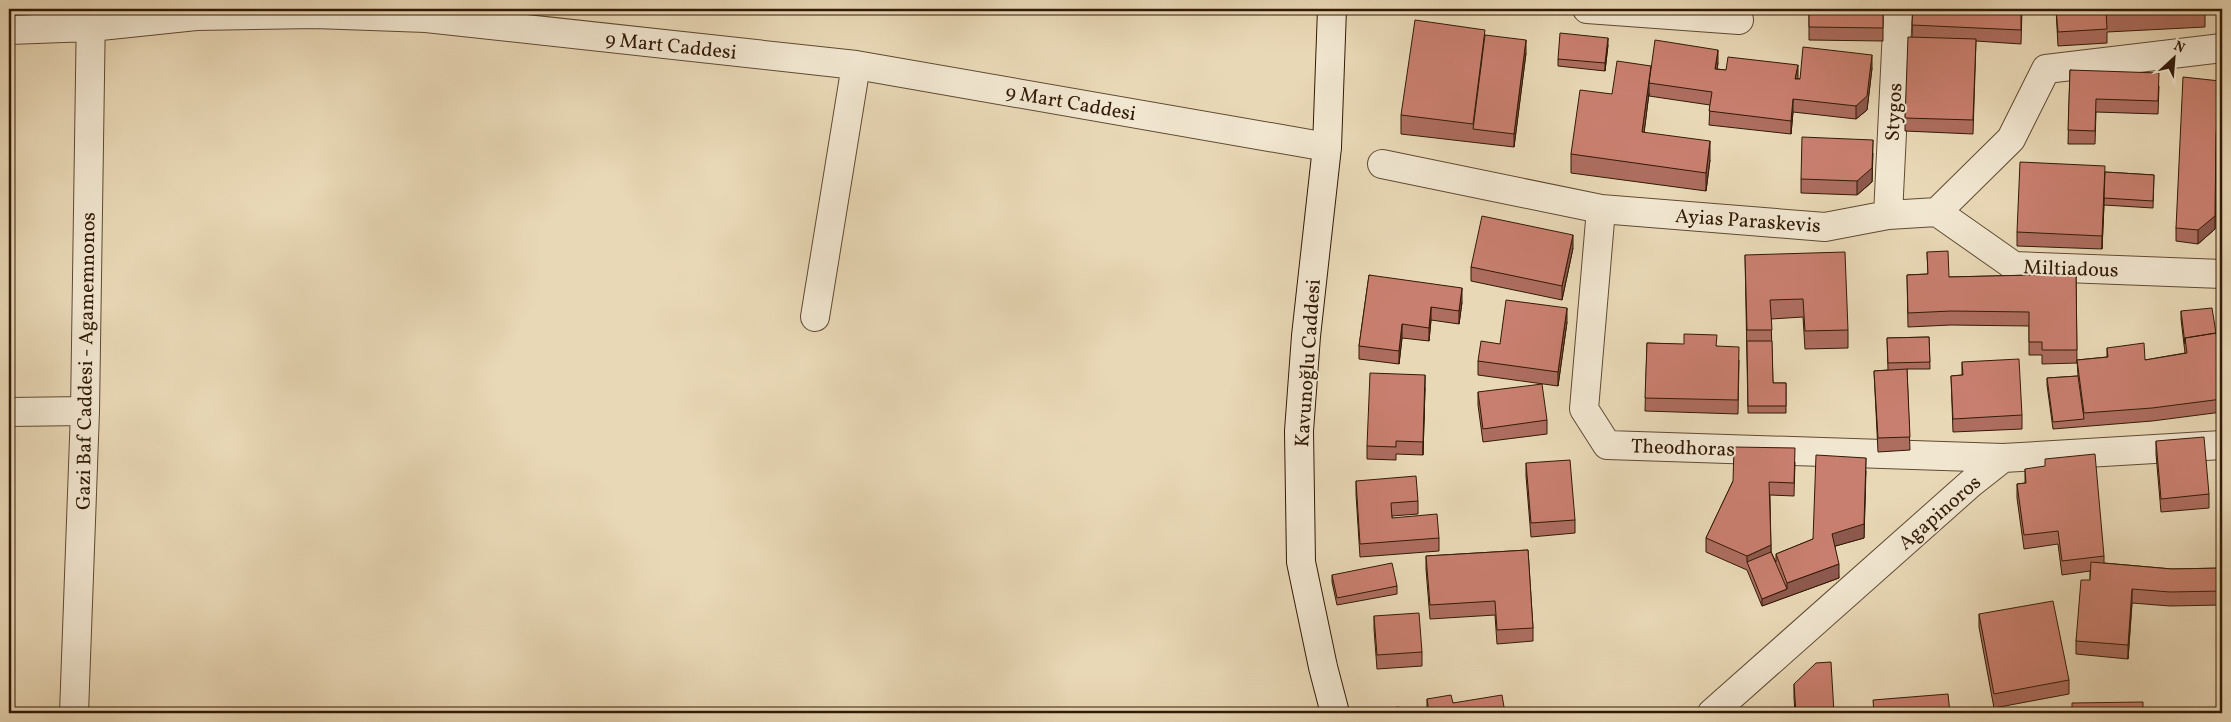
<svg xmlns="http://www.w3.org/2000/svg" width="2231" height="722" viewBox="0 0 2231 722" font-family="Vollkorn,serif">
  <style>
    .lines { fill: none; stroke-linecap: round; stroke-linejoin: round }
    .minor-casing { stroke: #604a32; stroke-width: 30 }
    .secondary-casing { stroke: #321a06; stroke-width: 30 }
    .minor { stroke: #f1e6d0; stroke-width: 28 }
    .secondary { stroke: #f1e6d0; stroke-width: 28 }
    .wall { fill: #ad6d5f; stroke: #321a06 }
    .shaded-wall { fill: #8d594e; stroke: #321a06 }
    .building { fill: #c97f6f; stroke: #321a06 }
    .labels { text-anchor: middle; stroke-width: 4; stroke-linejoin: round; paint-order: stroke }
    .street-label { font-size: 20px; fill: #321a06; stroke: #f1e6d0 }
  </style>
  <rect width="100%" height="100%" fill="#e9d8b6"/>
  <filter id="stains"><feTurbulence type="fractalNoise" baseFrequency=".004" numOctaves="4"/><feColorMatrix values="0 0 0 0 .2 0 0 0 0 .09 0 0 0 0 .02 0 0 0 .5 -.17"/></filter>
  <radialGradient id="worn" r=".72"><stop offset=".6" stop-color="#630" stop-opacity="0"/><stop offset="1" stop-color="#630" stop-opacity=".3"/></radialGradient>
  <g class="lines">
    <defs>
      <path id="minor" d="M 1587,9 L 1739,20
        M 9,30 L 91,27 L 196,16 L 315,14 L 426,18 L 856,65 L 1327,147
        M 1382,164 L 1601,209 L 1825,227 L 1888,215 L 1937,212 L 2011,139 L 2046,69 L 2222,48
        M 1601,209 L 1584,409 L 1607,445 L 2003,458
        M 1937,212 L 2014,266 L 2222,274
        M 1888,215 L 1898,9
        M 815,317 L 856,65
        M 9,412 L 85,411
        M 74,713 L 85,411 L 91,10
        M 1712,713 L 1970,484 L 2003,458 L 2222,445"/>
      <path id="secondary" d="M 1332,9 L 1327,147 L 1306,336 L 1299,431 L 1301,562 L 1323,667 L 1335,713"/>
    </defs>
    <use href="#minor" class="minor-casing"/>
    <use href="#secondary" class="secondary-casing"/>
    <use href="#minor" class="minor"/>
    <use href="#secondary" class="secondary"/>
  </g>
  <path class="wall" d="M 1809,9 L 1883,9 L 1883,41 L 1809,40 Z
    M 1913,9 L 2022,9 L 2021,44 L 1976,41 L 1973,134 L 1905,131 L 1905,118 L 1912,37 Z
    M 2056,9 L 2205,9 L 2205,27 L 2107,32 L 2107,43 L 2058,46 Z
    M 1485,35 L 1526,53 L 1514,147 L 1401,134 L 1401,115 Z
    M 1608,45 L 1605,71 L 1558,66 L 1558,59 Z
    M 1718,63 L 1717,69 L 1798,79 L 1872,68 L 1867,110 L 1856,119 L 1793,112 L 1791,134 L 1709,125 L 1710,105 L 1649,96 L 1649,93 L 1644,132 L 1710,160 L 1706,191 L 1571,173 L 1571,154 L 1612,94 L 1651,74 Z
    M 2070,70 L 2159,86 L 2158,114 L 2096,112 L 2095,144 L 2068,144 Z
    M 2220,94 L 2216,149 L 2215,229 L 2198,244 L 2176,241 L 2176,228 Z
    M 1873,153 L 1872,182 L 1857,195 L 1801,193 L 1801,179 Z
    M 2105,172 L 2154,175 L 2153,208 L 2104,205 L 2102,249 L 2017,246 L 2017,232 Z
    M 1573,248 L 1562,300 L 1471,281 L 1471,267 Z
    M 1927,252 L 1949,277 L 2076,274 L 2077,363 L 2042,364 L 2042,355 L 2029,355 L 2029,326 L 1951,325 L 1908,327 L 1907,275 L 1928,274 Z
    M 1745,255 L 1848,330 L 1848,348 L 1805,349 L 1803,317 L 1771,319 L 1773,383 L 1786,383 L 1786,413 L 1748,413 Z
    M 1369,275 L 1462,302 L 1459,324 L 1431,320 L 1429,341 L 1402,338 L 1399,364 L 1359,359 L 1359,346 Z
    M 2181,311 L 2216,333 L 2222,373 L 2222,412 L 2152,421 L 2053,429 L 2047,385 L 2047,378 L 2078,376 L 2077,360 L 2107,357 L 2107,348 L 2145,360 L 2185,353 L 2181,319 Z
    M 1567,322 L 1558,386 L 1478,375 L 1478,361 L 1500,344 Z
    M 1929,337 L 1930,369 L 1907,369 L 1910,450 L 1878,452 L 1874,371 L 1888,370 L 1887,338 Z
    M 1647,343 L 1717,346 L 1739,360 L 1738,414 L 1645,411 Z
    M 1962,362 L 2022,415 L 2022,429 L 1953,432 L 1951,376 L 1962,375 Z
    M 1425,388 L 1423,455 L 1396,454 L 1396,460 L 1367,459 L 1367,446 Z
    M 1478,392 L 1547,420 L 1547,434 L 1483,442 L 1478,405 Z
    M 2156,441 L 2209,494 L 2209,508 L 2161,512 L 2156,454 Z
    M 1795,462 L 1794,496 L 1770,495 L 1771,552 L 1776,562 L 1776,554 L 1813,539 L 1866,471 L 1864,538 L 1835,546 L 1839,578 L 1762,606 L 1747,570 L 1706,552 L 1706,538 L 1733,481 Z
    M 1526,463 L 1575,520 L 1575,533 L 1531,537 L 1526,476 Z
    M 2025,469 L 2104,556 L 2104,563 L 2172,569 L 2222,568 L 2222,605 L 2170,606 L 2132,603 L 2128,659 L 2076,654 L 2076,641 L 2090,580 L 2090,571 L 2062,575 L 2058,544 L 2024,549 L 2017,498 L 2017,484 L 2025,483 Z
    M 1356,481 L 1418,501 L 1418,514 L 1392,516 L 1392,518 L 1439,538 L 1439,551 L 1360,557 L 1356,494 Z
    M 1528,550 L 1533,628 L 1533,641 L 1497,644 L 1495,615 L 1430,619 L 1426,569 L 1426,556 Z
    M 1332,575 L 1397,586 L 1397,594 L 1337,605 L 1332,582 Z
    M 1979,614 L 2069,680 L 2069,694 L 1994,708 L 1979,627 Z
    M 1374,616 L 1422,652 L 1422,666 L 1377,669 L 1374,629 Z
    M 1794,684 L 1834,713 L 1795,713 L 1794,698 Z
    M 1427,699 L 1453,703 L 1505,713 L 1427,713 Z"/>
  <path class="shaded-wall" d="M 1608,38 L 1608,45 L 1605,71 L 1605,63 Z
    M 1526,40 L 1526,53 L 1514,147 L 1514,134 Z
    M 1718,50 L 1718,63 L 1715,82 L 1715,69 Z
    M 1872,55 L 1872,68 L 1867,110 L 1856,119 L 1856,106 Z
    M 1798,65 L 1798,79 L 1795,79 Z
    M 1651,66 L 1651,83 L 1649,83 L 1649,93 L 1642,150 L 1642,132 Z
    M 2220,81 L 2220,94 L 2216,149 L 2215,229 L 2198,244 L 2198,230 L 2216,135 Z
    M 1793,99 L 1793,112 L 1791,134 L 1791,121 Z
    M 1873,140 L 1872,182 L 1857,195 L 1857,181 Z
    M 1710,141 L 1710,160 L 1706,191 L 1706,173 Z
    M 2105,179 L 2102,249 L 2102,236 Z
    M 1573,235 L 1573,248 L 1562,300 L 1562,286 Z
    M 1462,288 L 1462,302 L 1459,324 L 1459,311 Z
    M 1431,307 L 1431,320 L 1429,341 L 1429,328 Z
    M 1567,308 L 1567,322 L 1558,386 L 1558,372 Z
    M 1402,324 L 1402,338 L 1399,364 L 1399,351 Z
    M 1425,375 L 1425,388 L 1423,455 L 1423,442 Z
    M 1866,458 L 1864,538 L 1832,547 L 1832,534 Z
    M 1771,545 L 1771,559 L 1747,562 L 1747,556 Z
    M 1839,564 L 1839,578 L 1762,606 L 1762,599 L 1787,589 L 1787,583 Z
    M 2132,589 L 2132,603 L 2128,659 L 2128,645 Z"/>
  <path class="building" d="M 1809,9 L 1883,9 L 1883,28 L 1809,27 Z
    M 1913,9 L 2021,9 L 2021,30 L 1912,25 Z
    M 2056,9 L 2106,9 L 2107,29 L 2058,32 Z
    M 2106,9 L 2198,9 L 2107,14 Z
    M 1415,20 L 1485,30 L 1473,124 L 1401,115 Z
    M 1560,33 L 1608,38 L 1605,63 L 1558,59 Z
    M 1485,35 L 1526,40 L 1514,134 L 1473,129 Z
    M 1908,37 L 1976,39 L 1973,120 L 1905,118 Z
    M 1655,40 L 1718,50 L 1715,69 L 1726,70 L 1728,57 L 1798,65 L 1795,79 L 1800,79 L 1803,47 L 1872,55 L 1867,96 L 1856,106 L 1793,99 L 1791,121 L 1709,111 L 1712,92 L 1649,83 Z
    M 1617,61 L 1651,66 L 1642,132 L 1710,141 L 1706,173 L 1571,154 L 1580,90 L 1612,94 Z
    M 2070,70 L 2159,73 L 2158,101 L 2096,99 L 2095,131 L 2068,130 Z
    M 2183,77 L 2220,81 L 2216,135 L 2215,216 L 2198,230 L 2176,228 Z
    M 1802,137 L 1873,140 L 1872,168 L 1857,181 L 1801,179 Z
    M 2020,162 L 2105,166 L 2102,236 L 2017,232 Z
    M 2105,172 L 2154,175 L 2153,201 L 2104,198 Z
    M 1482,216 L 1573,235 L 1562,286 L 1471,267 Z
    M 1948,251 L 1949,277 L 2076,274 L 2077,350 L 2042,350 L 2042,342 L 2029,342 L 2029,312 L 1951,311 L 1908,313 L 1907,275 L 1928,274 L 1927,252 Z
    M 1845,252 L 1848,330 L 1805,331 L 1803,299 L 1770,300 L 1772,330 L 1747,330 L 1745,255 Z
    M 1369,275 L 1462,288 L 1459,311 L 1431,307 L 1429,328 L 1402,324 L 1399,351 L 1359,346 Z
    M 1506,300 L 1567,308 L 1558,372 L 1478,361 L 1481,341 L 1500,344 Z
    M 2212,308 L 2216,333 L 2185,338 L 2185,344 L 2181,311 Z
    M 2216,333 L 2222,373 L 2222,399 L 2152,408 L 2084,413 L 2077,360 L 2108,357 L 2107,348 L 2144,343 L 2145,360 L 2187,353 L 2185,338 Z
    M 1684,334 L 1717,335 L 1716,346 L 1739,347 L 1738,400 L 1645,398 L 1647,343 L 1684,344 Z
    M 1929,337 L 1930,362 L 1888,363 L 1887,338 Z
    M 1747,341 L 1772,341 L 1773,383 L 1786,383 L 1786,406 L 1748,406 Z
    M 2019,359 L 2022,415 L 1953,419 L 1951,376 L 1963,375 L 1962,362 Z
    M 1907,369 L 1910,437 L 1878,438 L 1874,371 Z
    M 1370,373 L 1425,375 L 1423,442 L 1396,441 L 1396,447 L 1367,446 Z
    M 2078,376 L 2084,419 L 2053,422 L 2047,378 Z
    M 1542,384 L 1547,420 L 1483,429 L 1478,392 Z
    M 2204,437 L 2209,494 L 2161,499 L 2156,441 Z
    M 1734,447 L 1795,448 L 1794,483 L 1769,482 L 1771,545 L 1747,556 L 1706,538 L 1733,481 Z
    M 2095,454 L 2104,556 L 2062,561 L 2058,531 L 2024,535 L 2017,484 L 2026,483 L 2025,469 L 2045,466 L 2045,459 Z
    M 1816,455 L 1866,458 L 1864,524 L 1832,534 L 1839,564 L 1787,583 L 1776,554 L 1813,539 Z
    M 1570,460 L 1575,520 L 1531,523 L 1526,463 Z
    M 1416,476 L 1418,501 L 1391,503 L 1392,518 L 1437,514 L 1439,538 L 1360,544 L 1356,481 Z
    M 1528,550 L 1533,628 L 1497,630 L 1495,601 L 1430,605 L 1426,556 Z
    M 1771,552 L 1787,589 L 1762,599 L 1747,562 Z
    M 2091,562 L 2172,569 L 2222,568 L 2222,591 L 2170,592 L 2132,589 L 2128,645 L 2076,641 L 2081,580 L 2090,580 Z
    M 1392,563 L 1397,586 L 1337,598 L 1332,575 Z
    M 2053,601 L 2069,680 L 1994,694 L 1979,614 Z
    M 1419,613 L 1422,652 L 1377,655 L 1374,616 Z
    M 1831,662 L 1834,713 L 1796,713 L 1794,684 L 1816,663 Z
    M 1948,694 L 1950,713 L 1874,713 L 1873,700 Z
    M 1451,695 L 1453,703 L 1502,695 L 1505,713 L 1429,713 L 1427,699 Z
    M 2143,702 L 2143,713 L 2072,713 L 2072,703 Z
    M 1399,707 L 1400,713 L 1363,713 L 1363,712 Z"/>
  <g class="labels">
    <g class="street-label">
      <text transform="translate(671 45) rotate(6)" y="7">9 Mart Caddesi</text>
      <text transform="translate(1071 102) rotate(10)" y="7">9 Mart Caddesi</text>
      <text transform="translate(1893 112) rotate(-87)" y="7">Stygos</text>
      <text transform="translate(1748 220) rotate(4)" y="7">Ayias Paraskevis</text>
      <text transform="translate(2071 268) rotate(2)" y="7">Miltiadous</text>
      <text transform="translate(85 361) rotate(-89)" y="7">Gazi Baf Caddesi - Agamemnonos</text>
      <text transform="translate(1307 363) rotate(-86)" y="7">Kavunoğlu Caddesi</text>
      <text transform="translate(1683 447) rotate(2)" y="7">Theodhoras</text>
      <text transform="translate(1939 512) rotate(-41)" y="7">Agapinoros</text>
    </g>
  </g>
  <rect width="2231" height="722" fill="none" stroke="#e9d8b6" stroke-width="30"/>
  <rect x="10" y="10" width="2211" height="702" fill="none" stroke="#321a06" stroke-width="2.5"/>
  <rect x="15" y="15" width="2201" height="692" fill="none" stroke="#321a06"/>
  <g transform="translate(2174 58) rotate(26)" stroke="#f1e6d0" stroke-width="4" paint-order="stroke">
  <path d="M0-4L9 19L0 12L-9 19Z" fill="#321a06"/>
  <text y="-8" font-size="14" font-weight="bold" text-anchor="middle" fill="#321a06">N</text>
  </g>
  <rect width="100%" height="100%" filter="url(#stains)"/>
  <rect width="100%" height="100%" fill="url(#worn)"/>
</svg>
